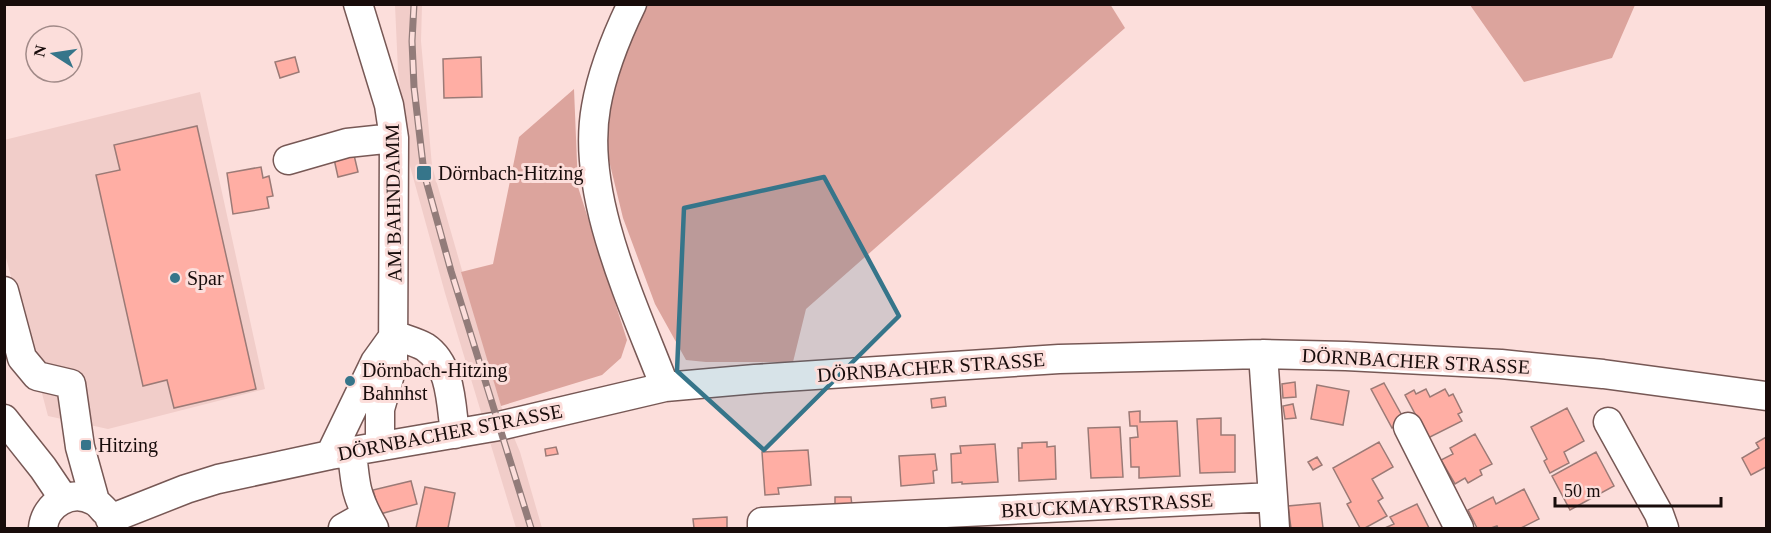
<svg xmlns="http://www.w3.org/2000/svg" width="1771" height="533" viewBox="0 0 1771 533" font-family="Georgia,serif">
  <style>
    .built { fill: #f1cdc9 }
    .green { fill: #dca49d }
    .building { fill: #ffaea4; stroke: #9b7a76; stroke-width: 1.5 }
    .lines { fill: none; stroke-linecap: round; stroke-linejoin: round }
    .minor-casing { stroke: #775855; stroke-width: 31 }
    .minor { stroke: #fff; stroke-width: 28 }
    .rail-casing { stroke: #927c7a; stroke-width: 7 }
    .rail { stroke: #fcdedb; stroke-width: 4.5; stroke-dasharray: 14; stroke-linecap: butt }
    .marked { fill: #36758a; fill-opacity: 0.2; stroke: #36758a; stroke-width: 4.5; stroke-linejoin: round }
    .poi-dot { fill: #36758a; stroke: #fcdedb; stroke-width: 2 }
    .labels { text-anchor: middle; stroke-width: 6; stroke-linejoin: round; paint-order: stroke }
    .poi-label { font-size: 20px; fill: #180c0b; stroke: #fcdedb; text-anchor: start }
    .street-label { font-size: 20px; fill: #180c0b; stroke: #fcdedb }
  </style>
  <rect width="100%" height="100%" fill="#fcdedb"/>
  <path class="built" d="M 395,5 L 422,5 L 421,41 L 432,166 L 501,406 L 520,452 L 542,528 L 516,528 L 445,293 L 410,166 L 398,71 Z
    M 200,92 L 265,389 L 108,429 L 48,416 L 5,254 L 4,140 Z"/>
  <path class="green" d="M 1110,4 L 1125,28 L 806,309 L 793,362 L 706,362 L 686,360 L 655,304 L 623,218 L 606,148 L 611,88 L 645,5 Z
    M 1470,5 L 1635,5 L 1612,58 L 1524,82 Z
    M 574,89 L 578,187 L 627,340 L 621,358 L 602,375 L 501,406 L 461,272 L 493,264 L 519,137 Z"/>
  <path class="building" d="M 295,57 L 299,72 L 280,78 L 275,62 Z
    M 481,57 L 482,97 L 444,98 L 443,59 Z
    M 197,126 L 256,389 L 174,408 L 167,380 L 143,386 L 96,175 L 120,170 L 114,145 Z
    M 354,155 L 358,172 L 338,177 L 334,159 Z
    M 261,167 L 263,178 L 269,176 L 273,196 L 267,197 L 269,208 L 233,214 L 227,173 Z
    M 1295,382 L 1296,397 L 1283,398 L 1282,384 Z
    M 1384,383 L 1405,421 L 1392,428 L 1371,389 Z
    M 1317,385 L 1349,391 L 1343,425 L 1311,419 Z
    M 1426,389 L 1430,397 L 1445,389 L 1449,396 L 1453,394 L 1462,412 L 1458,414 L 1462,421 L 1428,438 L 1405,395 L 1414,390 L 1416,394 Z
    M 945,397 L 946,406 L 932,408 L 931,399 Z
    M 1293,404 L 1296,418 L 1285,419 L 1283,406 Z
    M 1567,408 L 1584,441 L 1564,452 L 1569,463 L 1550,473 L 1544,461 L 1547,459 L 1531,427 Z
    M 1140,411 L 1140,422 L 1177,421 L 1180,476 L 1139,478 L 1139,467 L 1131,467 L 1130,438 L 1138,437 L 1137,426 L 1130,426 L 1129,412 Z
    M 1221,418 L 1221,435 L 1235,435 L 1235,472 L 1200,473 L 1197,419 Z
    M 1120,427 L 1123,477 L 1091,478 L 1088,428 Z
    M 1475,434 L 1492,464 L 1480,470 L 1482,475 L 1468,483 L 1465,478 L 1455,484 L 1441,460 L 1453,454 L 1450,448 Z
    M 1766,437 L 1766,467 L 1751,475 L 1742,458 L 1759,448 L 1756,443 Z
    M 1047,442 L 1047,447 L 1055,446 L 1056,479 L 1019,481 L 1018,448 L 1022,448 L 1022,443 Z
    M 1379,442 L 1393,467 L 1372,479 L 1383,498 L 1378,501 L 1387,516 L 1365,528 L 1360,528 L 1347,504 L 1351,502 L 1333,468 Z
    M 995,444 L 998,482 L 962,484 L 962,482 L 952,483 L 951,454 L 961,453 L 960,446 Z
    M 556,447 L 558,454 L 546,456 L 545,449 Z
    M 808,450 L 811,485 L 778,488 L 779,494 L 765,495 L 762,452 Z
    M 1596,452 L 1614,486 L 1570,510 L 1552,476 Z
    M 935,454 L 937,470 L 933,471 L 934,483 L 901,486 L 899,456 Z
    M 1317,457 L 1322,465 L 1313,470 L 1308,462 Z
    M 411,481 L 417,504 L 380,514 L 373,490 Z
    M 425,487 L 455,493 L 448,528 L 416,528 Z
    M 1524,489 L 1539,519 L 1521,528 L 1498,528 L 1497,526 L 1491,528 L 1477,528 L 1468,510 L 1493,497 L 1496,504 Z
    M 835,497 L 851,497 L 852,506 L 835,507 Z
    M 1320,503 L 1323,528 L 1291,528 L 1288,506 Z
    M 1417,504 L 1429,528 L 1385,528 L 1394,524 L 1390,517 Z
    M 727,517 L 727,528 L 694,528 L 693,519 Z"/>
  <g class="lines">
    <defs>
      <path id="minor" d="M 358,4 L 389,105 L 394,138 L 393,364 L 380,409 L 380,445
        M 632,4 C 616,37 602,72 596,107 C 580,195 634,306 665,387
        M 288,160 L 347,143 L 394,138
        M 4,291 L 22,358 L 37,376 L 71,384 L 80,447 L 95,501
        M 394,335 C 404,339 416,342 425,347 C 452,365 451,406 455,434
        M 4,419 L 43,468 L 64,499
        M 1608,422 L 1659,514 L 1664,528
        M 1408,427 L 1459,528
        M 352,450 C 355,486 356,497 374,528
        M 330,455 L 375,362 L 393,337
        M 1273,497 L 1275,528
        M 110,519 L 186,489 L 218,479 L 330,455 L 499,426 L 665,387 L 755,379 L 1059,359 L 1263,354 L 1346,356 L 1501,364 L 1603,374 L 1766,396
        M 43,528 C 45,504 72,488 94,501 C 98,503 102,508 105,511
        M 343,528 L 366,515
        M 762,528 L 762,522 L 1273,497 L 1263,354"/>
    </defs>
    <use href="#minor" class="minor-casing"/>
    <use href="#minor" class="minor"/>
    <defs>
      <path id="rail" d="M 414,4 L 412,41 L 414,87 L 424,173 L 451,271 L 531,528"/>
    </defs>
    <use href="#rail" class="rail-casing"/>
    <use href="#rail" class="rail"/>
  </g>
  <path class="marked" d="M 824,177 L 899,316 L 764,450 L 677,371 L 684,208 Z"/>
  <g class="poi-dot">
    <rect x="416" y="165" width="16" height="16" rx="3"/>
    <circle cx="175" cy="278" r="6"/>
    <circle cx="350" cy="381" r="6"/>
    <rect x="80" y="439" width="12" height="12" rx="3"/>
  </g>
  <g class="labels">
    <g class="poi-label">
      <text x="438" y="180">Dörnbach-Hitzing</text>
      <text x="187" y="285">Spar</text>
      <text x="362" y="377">Dörnbach-Hitzing<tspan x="362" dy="23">Bahnhst</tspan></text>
      <text x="98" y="452">Hitzing</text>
    </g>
    <g class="street-label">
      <text transform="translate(393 203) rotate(-91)" y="7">AM BAHNDAMM</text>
      <text transform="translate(1416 361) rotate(3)" y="7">DÖRNBACHER STRASSE</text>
      <text transform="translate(931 367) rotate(-4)" y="7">DÖRNBACHER STRASSE</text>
      <text transform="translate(450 432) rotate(-11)" y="7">DÖRNBACHER STRASSE</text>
      <text transform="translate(1107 505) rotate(-3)" y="7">BRUCKMAYRSTRASSE</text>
    </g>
  </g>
  <rect width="1771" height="533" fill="none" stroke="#180c0b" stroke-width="12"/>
  <g transform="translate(54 54) rotate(282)"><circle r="28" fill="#fcdedb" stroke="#a18a88" stroke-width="1.5"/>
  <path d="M0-4.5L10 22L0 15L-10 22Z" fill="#36758a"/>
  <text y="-9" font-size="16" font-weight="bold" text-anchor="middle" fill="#180c0b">N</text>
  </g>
  <path d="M1555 497v9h166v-9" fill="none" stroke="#180c0b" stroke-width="3"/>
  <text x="1564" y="497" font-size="18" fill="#180c0b" stroke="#fcdedb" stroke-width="4.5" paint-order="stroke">50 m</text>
</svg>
